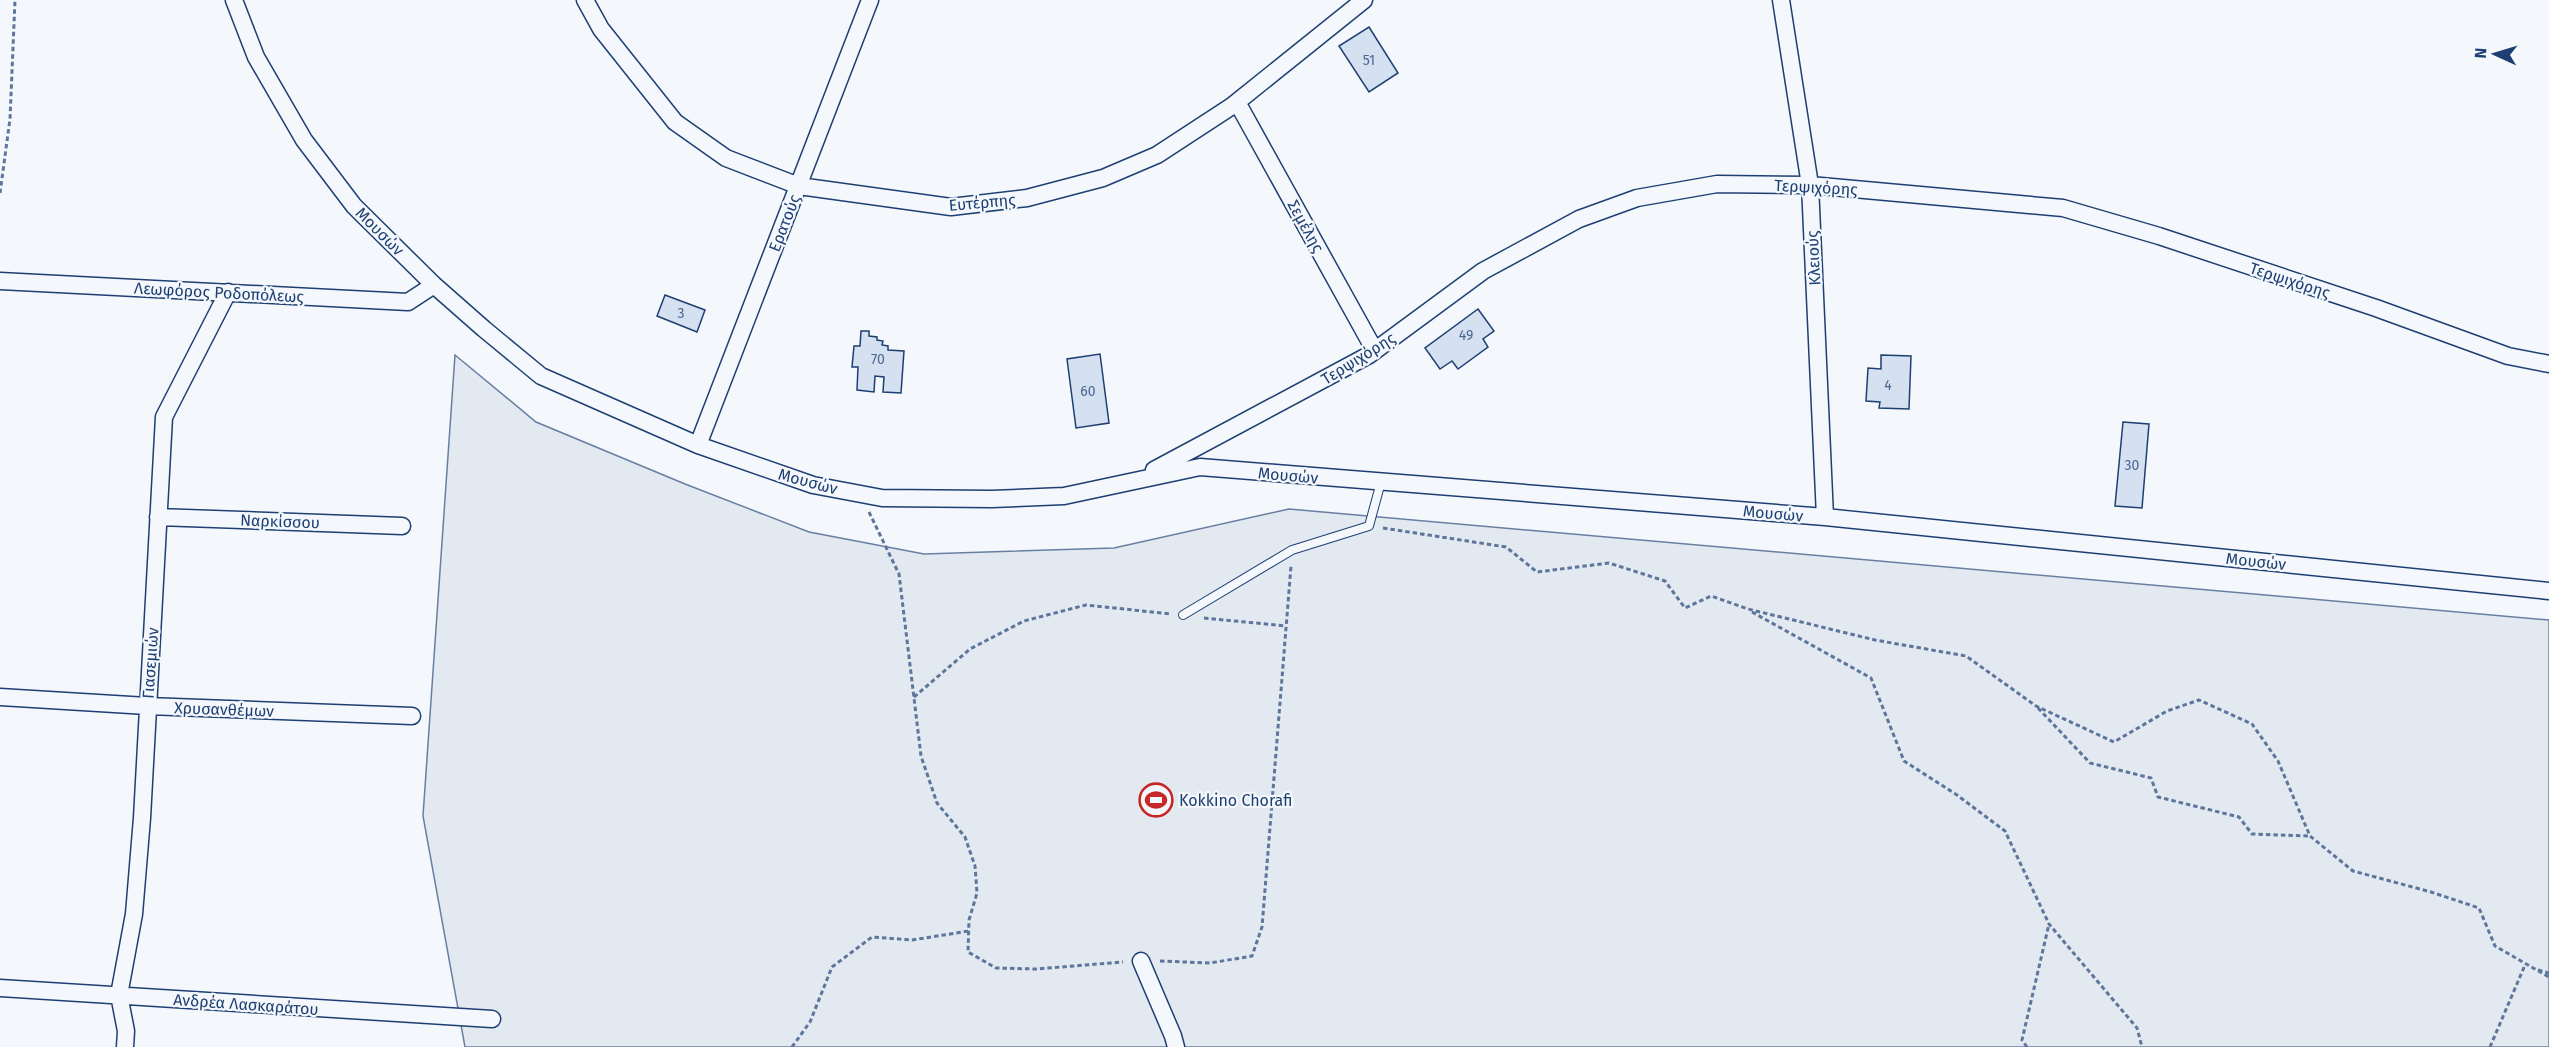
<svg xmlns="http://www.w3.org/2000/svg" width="2549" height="1047" viewBox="0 0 2549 1047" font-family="'Fira Sans',sans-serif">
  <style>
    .green { fill: #e3e9f0; stroke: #687fa3; stroke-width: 1.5 }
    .building { fill: #d5e0f0; stroke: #1d3f73; stroke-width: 1.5 }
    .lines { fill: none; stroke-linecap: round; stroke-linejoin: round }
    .service-casing { stroke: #1d3f73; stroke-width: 10 }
    .minor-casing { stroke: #1d3f73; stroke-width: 19 }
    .path { stroke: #5e769c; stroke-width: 3; stroke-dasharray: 4.5 3; stroke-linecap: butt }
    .service { stroke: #f4f7fb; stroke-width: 8 }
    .minor { stroke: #f4f7fb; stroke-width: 16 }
    .labels { text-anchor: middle; stroke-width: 4.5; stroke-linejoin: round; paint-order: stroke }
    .number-label { font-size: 14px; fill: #4b6792 }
    .street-label { font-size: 16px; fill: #1d3f73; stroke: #f4f7fb }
    .poi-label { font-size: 16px; fill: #1d3f73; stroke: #f4f7fb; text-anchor: start }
  </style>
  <rect width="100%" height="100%" fill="#f4f7fb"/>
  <path class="green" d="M 455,355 L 536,422 L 685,484 L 809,532 L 924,554 L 1114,548 L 1289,509 L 2549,620 L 2549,1047 L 465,1047 L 423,816 Z"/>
  <path class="building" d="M 1369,27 L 1398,73 L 1369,92 L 1339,46 Z
    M 665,295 L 705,310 L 697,332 L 657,316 Z
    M 1478,309 L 1494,331 L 1483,339 L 1488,347 L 1458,369 L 1452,361 L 1440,369 L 1425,348 Z
    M 861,331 L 869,331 L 869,336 L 877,337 L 877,340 L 883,341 L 882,345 L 888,346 L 888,350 L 904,351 L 901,393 L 883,392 L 884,377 L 875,376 L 874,392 L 857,390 L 858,367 L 852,367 L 854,346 L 860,346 Z
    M 1100,354 L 1109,423 L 1076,428 L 1067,359 Z
    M 1881,355 L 1911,356 L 1909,409 L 1879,408 L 1880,402 L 1866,401 L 1868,368 L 1881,369 Z
    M 2123,422 L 2149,424 L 2142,508 L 2115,506 Z"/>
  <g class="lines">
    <defs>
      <path id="service" d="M 1183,615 L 1292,550 L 1369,526 L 1381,482"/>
      <path id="minor" d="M 234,0 L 256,57 L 304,140 L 354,206 L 434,285 L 484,329 L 541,376 L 698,445 L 813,485 L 882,498 L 992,499 L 1064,496 L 1200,467 L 1825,517 L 2549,591
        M 585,0 L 601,29 L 675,122 L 726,158 L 799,186 L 951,207 L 1027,198 L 1103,178 L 1157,155 L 1232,106 L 1364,0
        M 1781,0 L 1810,185 L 1825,517
        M 1237,102 L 1375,351
        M 0,281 L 408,302 L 434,285
        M 698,445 L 870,0
        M 1154,470 L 1369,355 L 1483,271 L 1579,219 L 1637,198 L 1717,184 L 1810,185 L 2063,208 L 2159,236 L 2376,308 L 2508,356 L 2549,364
        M 158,517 L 402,526
        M 0,697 L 147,706 L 412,716
        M 1141,961 L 1173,1036 L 1176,1047
        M 0,988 L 492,1019
        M 125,1047 L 126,1031 L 119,995 L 134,914 L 142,818 L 164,417 L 228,292"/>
    </defs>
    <use href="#service" class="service-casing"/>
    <use href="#minor" class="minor-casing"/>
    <path class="path" d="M 0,193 L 10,119 L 15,0
      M 869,512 L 899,574 L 921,756 L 937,803 L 965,837 L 975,866 L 977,893 L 969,920 L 968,952 L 996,968 L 1036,969 L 1123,962
      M 1383,528 L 1506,547 L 1537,572 L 1609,563 L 1665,581 L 1685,608 L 1711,596 L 1748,609 L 1875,640 L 1966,656 L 2036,706 L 2114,742 L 2167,711 L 2199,700 L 2252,724 L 2278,761 L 2310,836 L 2353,871 L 2431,892 L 2479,908 L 2495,946 L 2549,977
      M 1752,612 L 1871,678 L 1904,761 L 1957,795 L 2005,831 L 2049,924 L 2137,1028 L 2142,1047
      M 1204,618 L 1286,626
      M 914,697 L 970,649 L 1024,621 L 1086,605 L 1171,614
      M 2038,708 L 2090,763 L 2151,778 L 2158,797 L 2239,817 L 2252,834 L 2310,836
      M 1160,961 L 1210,963 L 1252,956 L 1262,927 L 1291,566
      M 2538,970 L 2549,973
      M 792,1047 L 810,1022 L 832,967 L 872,937 L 912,940 L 969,931
      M 2027,1047 L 2022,1040 L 2049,924
      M 2490,1047 L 2525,965"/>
    <use href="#service" class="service"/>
    <use href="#minor" class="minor"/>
  </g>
  <defs>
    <symbol id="stadium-ring" viewBox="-11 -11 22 22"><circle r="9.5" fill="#f4f7fb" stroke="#c62828" stroke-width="1.5"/><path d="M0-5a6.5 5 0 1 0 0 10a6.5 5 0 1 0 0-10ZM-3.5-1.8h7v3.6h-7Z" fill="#c62828"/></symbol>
  </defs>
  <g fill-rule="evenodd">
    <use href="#stadium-ring" x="1137" y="781" width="38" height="38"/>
  </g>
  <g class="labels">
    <g class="number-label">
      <text x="1369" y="65">51</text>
      <text x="681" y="318">3</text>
      <text x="1466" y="340">49</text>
      <text x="878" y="364">70</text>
      <text x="1888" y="390">4</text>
      <text x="1088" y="396">60</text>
      <text x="2132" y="470">30</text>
    </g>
    <g class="street-label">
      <text transform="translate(1816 187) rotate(3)" y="6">Τερψιχόρης</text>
      <text transform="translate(982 202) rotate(-5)" y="6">Ευτέρπης</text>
      <text transform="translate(784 223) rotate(-69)" y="6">Ερατούς</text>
      <text transform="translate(1306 226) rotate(61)" y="6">Σεμέλης</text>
      <text transform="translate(380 231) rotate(45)" y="6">Μουσών</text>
      <text transform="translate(1813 258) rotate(-93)" y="6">Κλειούς</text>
      <text transform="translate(2290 280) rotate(18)" y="6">Τερψιχόρης</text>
      <text transform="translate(219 292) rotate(3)" y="6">Λεωφόρος Ροδοπόλεως</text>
      <text transform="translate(1358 358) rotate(-32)" y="6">Τερψιχόρης</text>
      <text transform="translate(1288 475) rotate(5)" y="6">Μουσών</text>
      <text transform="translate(808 481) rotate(15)" y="6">Μουσών</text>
      <text transform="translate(1773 513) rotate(5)" y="6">Μουσών</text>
      <text transform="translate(280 521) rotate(2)" y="6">Ναρκίσσου</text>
      <text transform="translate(2256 561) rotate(6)" y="6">Μουσών</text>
      <text transform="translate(150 663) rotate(-86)" y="6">Γιασεμιών</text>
      <text transform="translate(224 709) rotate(2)" y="6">Χρυσανθέμων</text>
      <text transform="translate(246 1004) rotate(4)" y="6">Ανδρέα Λασκαράτου</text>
    </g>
    <g class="poi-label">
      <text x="1179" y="806">Kokkino Chorafi</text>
    </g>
  </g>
  <g transform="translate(2495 54) rotate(274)" stroke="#f4f7fb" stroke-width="4.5" paint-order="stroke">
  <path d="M0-4.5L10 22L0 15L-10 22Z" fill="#1d3f73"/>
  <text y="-9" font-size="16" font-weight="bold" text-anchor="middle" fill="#1d3f73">N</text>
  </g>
</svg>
